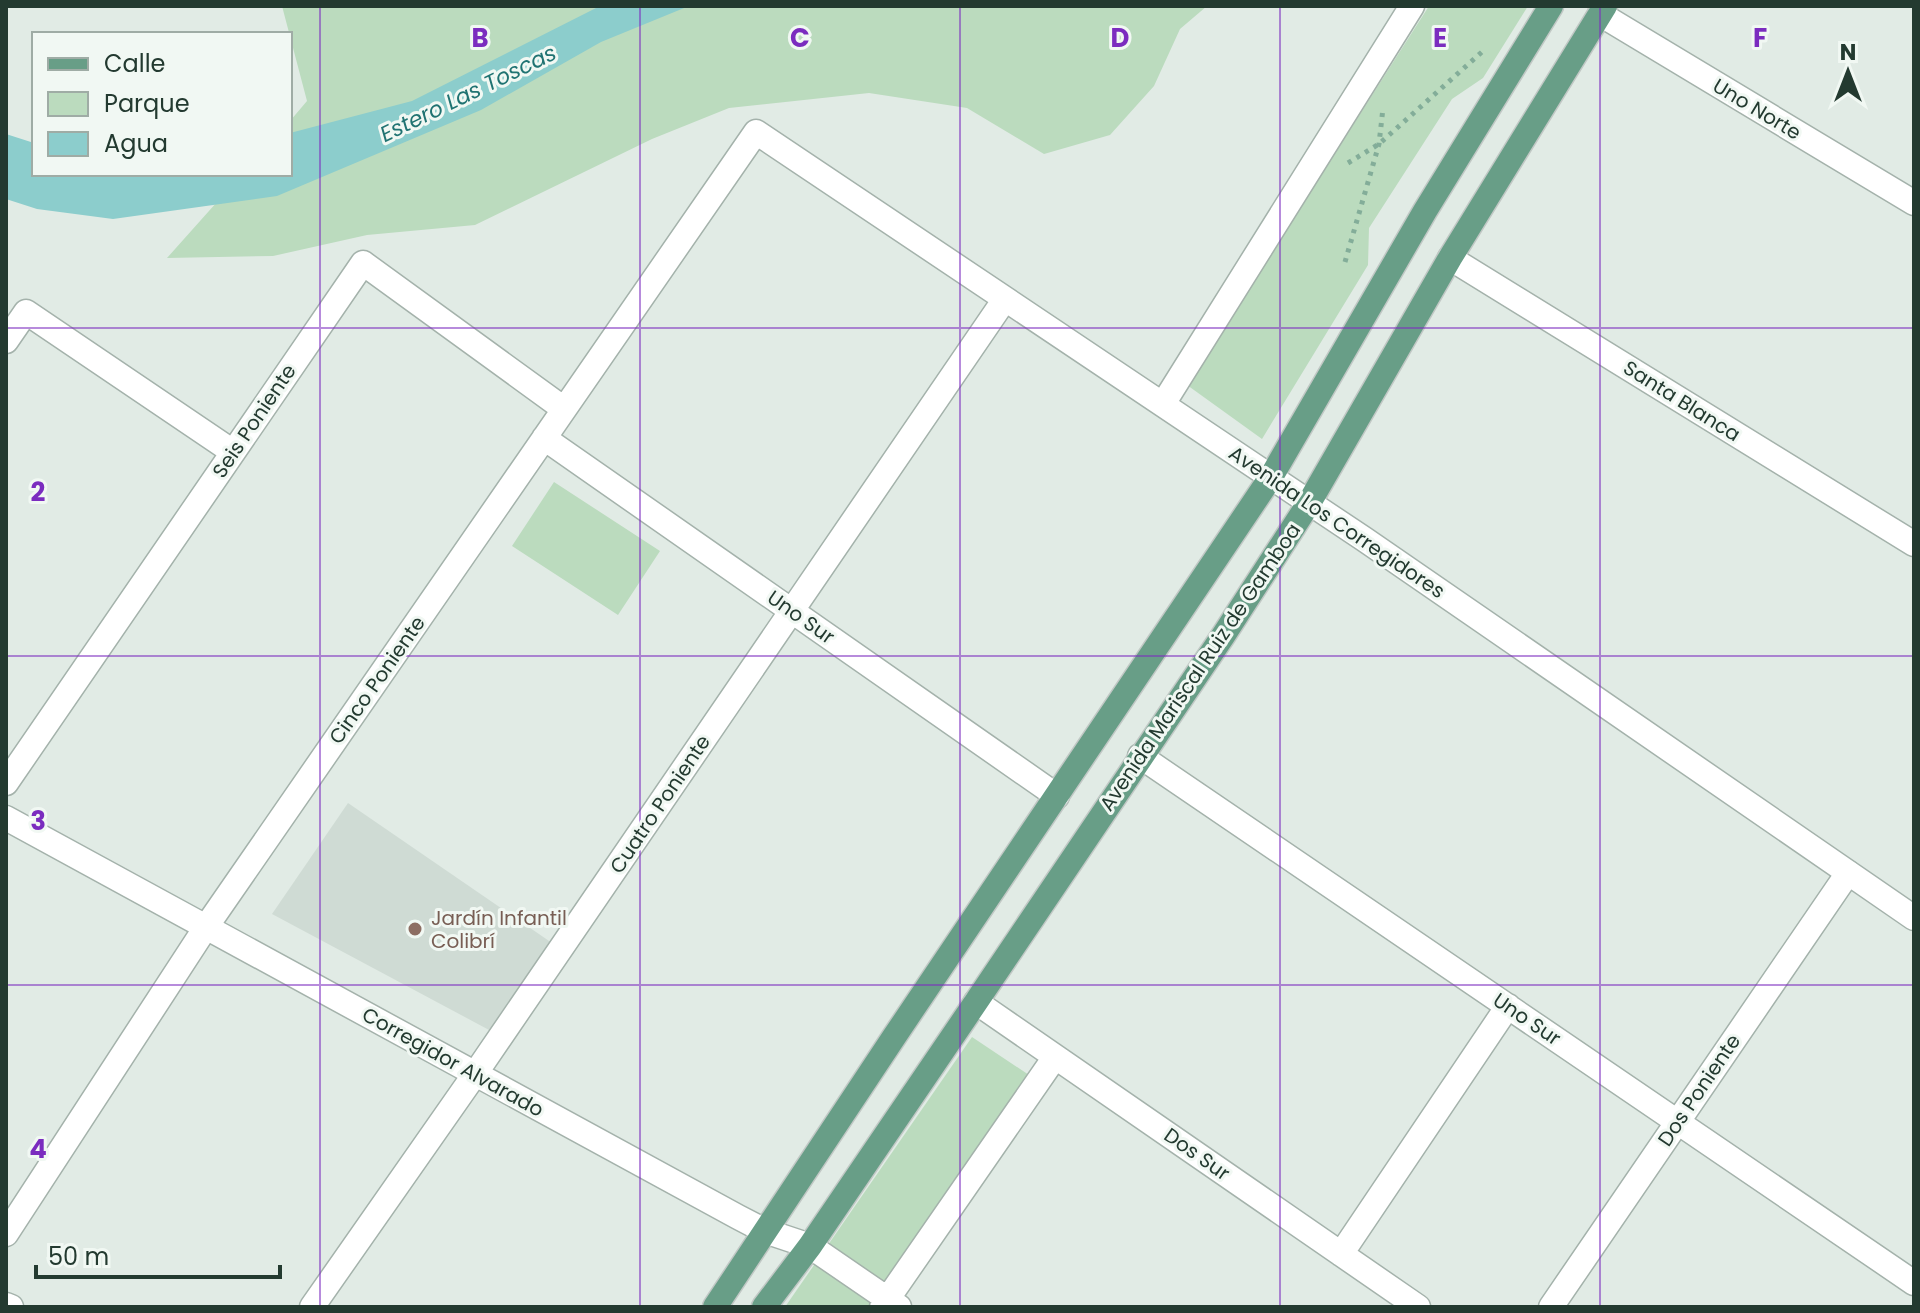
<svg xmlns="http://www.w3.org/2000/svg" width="1920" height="1313" viewBox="0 0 1920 1313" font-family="Poppins,sans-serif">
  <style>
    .built { fill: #cfdbd4 }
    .green { fill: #bbdbbe }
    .water { fill: #8ccdcc }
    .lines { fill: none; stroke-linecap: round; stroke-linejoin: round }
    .minor-casing { stroke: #a4b2ab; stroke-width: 27 }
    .tertiary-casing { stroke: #a4b2ab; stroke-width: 27 }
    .primary-casing { stroke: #c1c8c5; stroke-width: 27 }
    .path { stroke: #83ad99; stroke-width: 5; stroke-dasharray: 4 6; stroke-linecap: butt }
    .minor { stroke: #fff; stroke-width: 24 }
    .tertiary { stroke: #fff; stroke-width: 24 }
    .primary { stroke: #689e87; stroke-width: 24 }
    .grid { fill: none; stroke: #7b2cbf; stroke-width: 2; stroke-opacity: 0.55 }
    .education-dot { fill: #8d6e63; stroke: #f1f8f3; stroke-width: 3 }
    .labels { text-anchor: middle; stroke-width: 6; stroke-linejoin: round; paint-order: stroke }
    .street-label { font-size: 20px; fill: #233a30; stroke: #f1f8f3 }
    .education-label { font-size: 20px; fill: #785e54; stroke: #f1f8f3; text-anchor: start }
    .water-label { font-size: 22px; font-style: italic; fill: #207372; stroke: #f1f8f3 }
    .grid-label { font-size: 26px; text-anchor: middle; font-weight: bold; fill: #7b2cbf; stroke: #f1f8f3; stroke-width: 6; stroke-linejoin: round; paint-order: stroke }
  </style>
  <rect width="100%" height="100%" fill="#e1ebe5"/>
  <path class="built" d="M 348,803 L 552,943 L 491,1031 L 272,914 Z"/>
  <path class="green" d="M 282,6 L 1207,6 L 1180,29 L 1154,86 L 1110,135 L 1044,154 L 967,108 L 869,93 L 729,108 L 652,139 L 475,225 L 367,235 L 273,256 L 167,258 L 242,174 L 290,174 L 290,121 L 307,101 Z
    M 1429,6 L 1528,6 L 1483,78 L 1452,99 L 1369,228 L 1368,265 L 1262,439 L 1187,385 Z
    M 554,482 L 660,551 L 618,615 L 512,546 Z
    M 972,1037 L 1032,1077 L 868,1307 L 785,1307 Z"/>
  <path class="water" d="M 600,6 L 689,6 L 601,42 L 481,110 L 277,196 L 113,219 L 37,209 L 6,199 L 6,134 L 34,143 L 34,174 L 290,174 L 290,133 L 412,101 Z"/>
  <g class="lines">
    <defs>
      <path id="minor" d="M 1600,14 L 1914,203
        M 1450,258 L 1914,544
        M 6,341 L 26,312 L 233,452
        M 1163,404 L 1412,6
        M 544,438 L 1057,796
        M 1140,756 L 1914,1283
        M 6,783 L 363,263 L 564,409
        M 976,1002 L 1418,1307
        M 6,1234 L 206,927 L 756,132 L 1271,477
        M 810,1246 L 899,1307
        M 1341,1254 L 1508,1006
        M 6,1305 L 11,1307
        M 312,1307 L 475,1074 L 1005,299
        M 882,1307 L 1055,1057
        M 1551,1307 L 1848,873"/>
      <path id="tertiary" d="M 1271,477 L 1364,539 L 1914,918
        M 6,818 L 738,1217 L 765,1231 L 810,1246"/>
      <path id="primary" d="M 715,1307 L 894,1037 L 1271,477 L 1425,211 L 1551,6
        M 764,1307 L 810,1246 L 976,1002 L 1223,636 L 1309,503 L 1450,258 L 1605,6"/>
    </defs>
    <use href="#minor" class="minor-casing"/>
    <use href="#tertiary" class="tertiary-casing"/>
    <use href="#primary" class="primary-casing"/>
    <path class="path" d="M 1348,163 L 1379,144 L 1483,51
      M 1345,262 L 1379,144 L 1383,108"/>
    <use href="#minor" class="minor"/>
    <use href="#tertiary" class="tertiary"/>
    <use href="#primary" class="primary"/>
  </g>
  <path class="grid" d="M 320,6 L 320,1307M 640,6 L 640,1307M 960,6 L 960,1307M 1280,6 L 1280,1307M 1600,6 L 1600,1307M 6,328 L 1914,328M 6,656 L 1914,656M 6,985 L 1914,985"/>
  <circle class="education-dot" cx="415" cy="929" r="8"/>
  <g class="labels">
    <g class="street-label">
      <text transform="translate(1757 109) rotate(31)" y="7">Uno Norte</text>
      <text transform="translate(1682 401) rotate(32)" y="7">Santa Blanca</text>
      <text transform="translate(254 421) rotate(-56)" y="7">Seis Poniente</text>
      <text transform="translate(1337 522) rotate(34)" y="7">Avenida Los Corregidores</text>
      <text transform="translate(801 617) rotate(35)" y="7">Uno Sur</text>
      <text transform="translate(1200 667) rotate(-56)" y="7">Avenida Mariscal Ruiz de Gamboa</text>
      <text transform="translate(377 680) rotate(-55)" y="7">Cinco Poniente</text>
      <text transform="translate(660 804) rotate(-56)" y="7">Cuatro Poniente</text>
      <text transform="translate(1527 1019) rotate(34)" y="7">Uno Sur</text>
      <text transform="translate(453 1062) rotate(29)" y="7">Corregidor Alvarado</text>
      <text transform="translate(1699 1090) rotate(-56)" y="7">Dos Poniente</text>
      <text transform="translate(1197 1154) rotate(35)" y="7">Dos Sur</text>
    </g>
    <g class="education-label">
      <text x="431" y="925">Jardín Infantil<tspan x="431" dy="23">Colibrí</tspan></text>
    </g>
    <g class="water-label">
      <text transform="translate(468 93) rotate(-26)" y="8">Estero Las Toscas</text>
    </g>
  </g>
  <g class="grid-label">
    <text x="480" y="47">B</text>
    <text x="800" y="47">C</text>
    <text x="1120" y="47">D</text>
    <text x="1440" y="47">E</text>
    <text x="1760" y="47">F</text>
    <text x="38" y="501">2</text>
    <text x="38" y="830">3</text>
    <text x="38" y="1158">4</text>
  </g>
  <rect width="1920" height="1313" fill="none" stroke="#233a30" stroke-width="16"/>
  <rect x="32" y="32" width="260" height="144" fill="#f1f8f3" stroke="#9faca5" stroke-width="2"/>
  <rect x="48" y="58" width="40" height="12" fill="#689e87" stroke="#9faca5" stroke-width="2"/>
  <text x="104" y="72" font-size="24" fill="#233a30">Calle</text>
  <rect x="48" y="92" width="40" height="24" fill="#bbdbbe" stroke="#9faca5" stroke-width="2"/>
  <text x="104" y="112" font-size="24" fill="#233a30">Parque</text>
  <rect x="48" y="132" width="40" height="24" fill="#8ccdcc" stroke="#9faca5" stroke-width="2"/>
  <text x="104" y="152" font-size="24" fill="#233a30">Agua</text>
  <g transform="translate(1848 72)" stroke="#f1f8f3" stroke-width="6" paint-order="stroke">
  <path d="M0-6L14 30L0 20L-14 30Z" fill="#233a30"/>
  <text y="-12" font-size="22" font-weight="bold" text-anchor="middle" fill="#233a30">N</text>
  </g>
  <path d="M36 1265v12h244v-12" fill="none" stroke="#233a30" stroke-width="4"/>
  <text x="48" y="1265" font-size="24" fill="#233a30" stroke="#f1f8f3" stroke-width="6" paint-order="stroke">50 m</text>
</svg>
